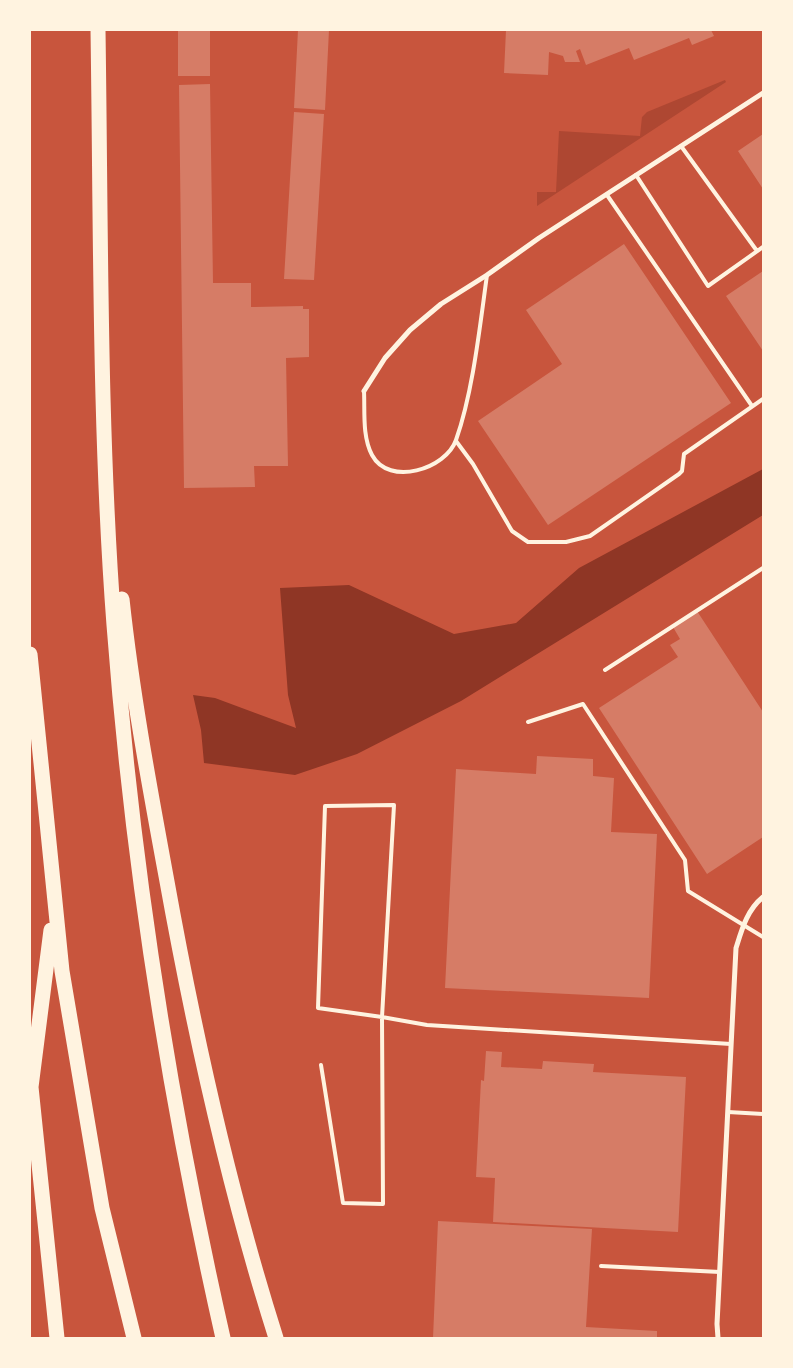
<svg xmlns="http://www.w3.org/2000/svg" width="793" height="1368" viewBox="0 0 793 1368" font-family="Cabin,sans-serif">
  <style>
    .green { fill: #ae4732 }
    .water { fill: #8f3625 }
    .building { fill: #d67c66 }
    .lines { fill: none; stroke-linecap: round; stroke-linejoin: round }
    .service { stroke: #fff3e0; stroke-width: 4 }
    .minor { stroke: #fff3e0; stroke-width: 5 }
    .motorway { stroke: #fff3e0; stroke-width: 15 }
  </style>
  <rect width="100%" height="100%" fill="#c8553d"/>
  <path class="green" d="M 725,80 L 726,82 L 537,206 L 537,192 L 556,192 L 559,131 L 640,136 L 642,117 L 647,112 Z"/>
  <path class="water" d="M 763,469 L 763,515 L 461,701 L 357,754 L 295,775 L 204,763 L 201,730 L 193,695 L 215,698 L 296,728 L 288,695 L 280,588 L 349,585 L 454,634 L 516,623 L 579,568 Z"/>
  <path class="building" d="M 178,30 L 210,30 L 210,76 L 178,76 Z
    M 298,30 L 329,30 L 325,110 L 294,108 Z
    M 506,30 L 711,30 L 714,36 L 692,45 L 689,38 L 634,60 L 629,48 L 586,65 L 580,49 L 576,51 L 580,62 L 565,62 L 563,56 L 549,52 L 548,75 L 504,73 Z
    M 210,84 L 213,283 L 251,283 L 251,307 L 303,306 L 303,309 L 309,309 L 309,357 L 286,358 L 288,466 L 254,466 L 255,487 L 184,488 L 179,85 Z
    M 294,112 L 324,114 L 314,280 L 284,279 Z
    M 763,134 L 763,189 L 738,151 Z
    M 624,244 L 731,403 L 548,525 L 478,421 L 562,364 L 526,310 Z
    M 763,271 L 763,351 L 726,296 Z
    M 697,611 L 763,712 L 763,837 L 707,874 L 599,708 L 678,657 L 670,645 L 680,639 L 673,627 Z
    M 537,756 L 593,759 L 593,776 L 614,778 L 611,832 L 657,834 L 649,998 L 445,988 L 456,769 L 536,774 Z
    M 486,1051 L 502,1052 L 501,1067 L 542,1069 L 543,1061 L 594,1064 L 593,1072 L 686,1077 L 678,1232 L 493,1222 L 495,1178 L 476,1177 L 481,1080 L 484,1081 Z
    M 438,1221 L 592,1229 L 586,1327 L 657,1331 L 657,1338 L 433,1338 Z"/>
  <g class="lines">
    <path class="service" d="M 681,146 L 757,251
      M 636,175 L 708,286 L 763,247
      M 607,195 L 752,406
      M 364,391 C 365,411 362,436 372,455 C 389,487 446,469 456,440 C 473,392 480,325 487,275
      M 456,441 L 473,464 L 512,531 L 528,542 L 566,542 L 590,536 L 679,474 L 682,471 L 684,454 L 763,399
      M 605,670 L 763,568
      M 528,722 L 583,704 L 685,860 L 688,891 L 763,937
      M 321,1065 L 343,1203 L 383,1204 L 382,1017 L 318,1008 L 325,806 L 394,805 L 382,1017 L 427,1025 L 731,1044
      M 728,1112 L 763,1114
      M 601,1266 L 720,1272"/>
    <path class="minor" d="M 364,391 L 385,358 L 410,330 L 441,304 L 487,275 L 539,238 L 763,93
      M 718,1338 L 717,1324 L 736,948 C 742,929 747,910 763,897"/>
    <path class="motorway" d="M 98,30 C 101,228 99,428 114,625 C 132,865 170,1104 223,1338
      M 122,599 C 132,692 149,784 166,876 C 194,1032 228,1187 276,1338
      M 30,654 L 62,971 L 102,1208 L 134,1338
      M 51,930 L 31,1087 L 57,1338"/>
  </g>
  <rect width="793" height="1368" fill="none" stroke="#fff3e0" stroke-width="62"/>
</svg>
